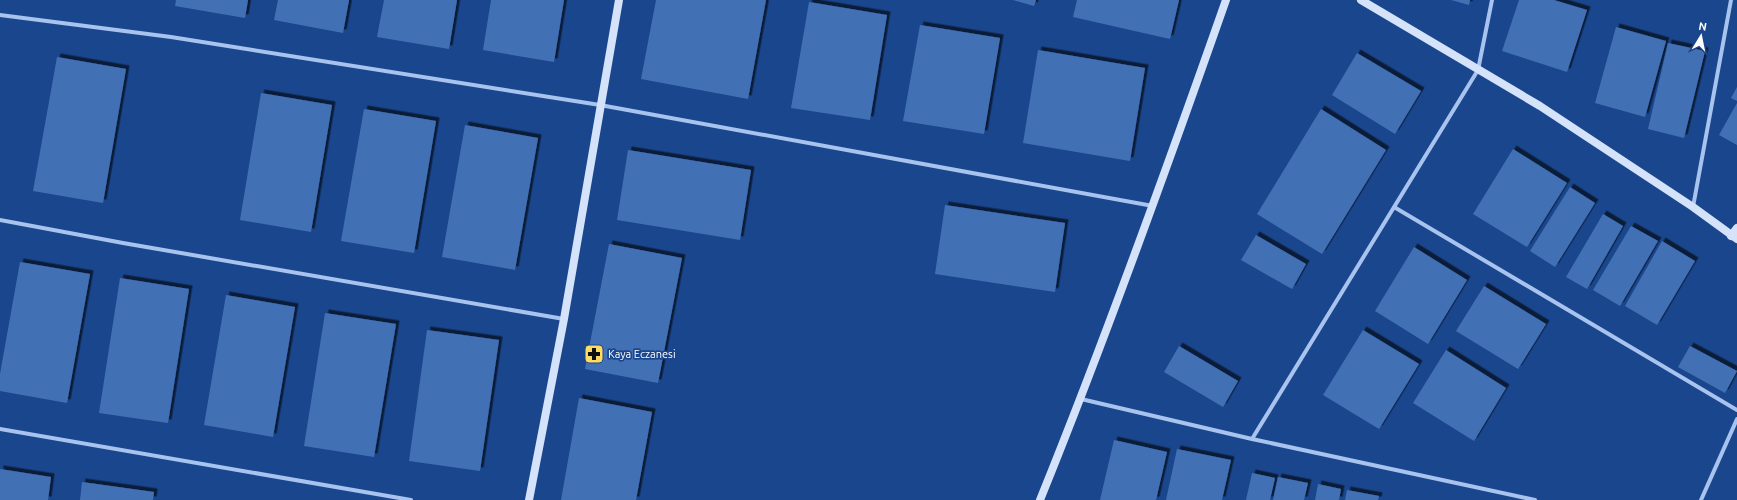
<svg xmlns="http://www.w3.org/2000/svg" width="1737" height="500" viewBox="0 0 1737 500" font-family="Ubuntu,sans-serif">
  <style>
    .building { fill: #4370b5; filter: url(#shadow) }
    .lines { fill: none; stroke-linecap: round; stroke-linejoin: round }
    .street { stroke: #a7c3ee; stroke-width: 4 }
    .secondary { stroke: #d4e2fa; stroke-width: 8 }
    .labels { text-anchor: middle; stroke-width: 3.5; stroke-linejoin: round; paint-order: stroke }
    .poi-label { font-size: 11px; fill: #fff; stroke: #1a468d; text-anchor: start }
  </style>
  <defs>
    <filter id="shadow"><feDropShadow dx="3.5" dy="-3.5" stdDeviation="0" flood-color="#0009"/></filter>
  </defs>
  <rect width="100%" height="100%" fill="#1a468d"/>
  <path class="building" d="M 176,0 L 248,0 L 245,18 L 175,6 Z
    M 278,0 L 349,0 L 343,33 L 274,20 Z
    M 384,0 L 457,0 L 449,49 L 377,37 Z
    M 491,0 L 564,0 L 554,62 L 483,50 Z
    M 656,0 L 766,0 L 748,99 L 641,79 Z
    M 1013,0 L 1036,0 L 1034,6 Z
    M 1077,0 L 1179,0 L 1170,39 L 1073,17 Z
    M 1451,0 L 1470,0 L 1469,5 Z
    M 1519,0 L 1554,0 L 1587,10 L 1567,72 L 1502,51 Z
    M 809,2 L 887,15 L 870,120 L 791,108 Z
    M 920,25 L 1000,38 L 984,134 L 903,121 Z
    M 1616,27 L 1666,41 L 1645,117 L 1595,103 Z
    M 1668,43 L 1705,51 L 1684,138 L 1648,129 Z
    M 1038,50 L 1145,68 L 1130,161 L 1023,143 Z
    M 1357,53 L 1421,91 L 1395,134 L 1332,95 Z
    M 57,57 L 126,69 L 103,203 L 33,191 Z
    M 1737,87 L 1737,101 L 1731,98 Z
    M 261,93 L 332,105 L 311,232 L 240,220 Z
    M 1737,103 L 1737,145 L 1719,135 Z
    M 364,109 L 436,121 L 414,253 L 341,241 Z
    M 1321,109 L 1386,150 L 1322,254 L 1257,214 Z
    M 465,125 L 538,138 L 515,270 L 442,257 Z
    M 1513,149 L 1567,183 L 1527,247 L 1473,214 Z
    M 628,150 L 751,170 L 740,240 L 617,220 Z
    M 1570,187 L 1595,203 L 1555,267 L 1530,251 Z
    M 945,205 L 1065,223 L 1055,292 L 935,274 Z
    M 1603,214 L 1623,226 L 1587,289 L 1566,277 Z
    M 1631,226 L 1658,241 L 1620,306 L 1593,290 Z
    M 1256,235 L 1306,264 L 1292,289 L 1241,260 Z
    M 1662,241 L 1695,261 L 1657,325 L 1625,306 Z
    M 609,244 L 682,258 L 658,383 L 585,369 Z
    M 1414,247 L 1467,280 L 1428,344 L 1375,311 Z
    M 20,262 L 90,274 L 67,403 L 0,391 L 0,374 Z
    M 120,278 L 189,289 L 168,423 L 99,413 Z
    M 1484,286 L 1546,324 L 1518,369 L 1456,331 Z
    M 226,295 L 295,307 L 273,437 L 204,425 Z
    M 325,313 L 396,324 L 374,457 L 304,446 Z
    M 427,330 L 499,340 L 480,471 L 409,461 Z
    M 1363,330 L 1419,364 L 1379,429 L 1323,395 Z
    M 1179,346 L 1238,381 L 1223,407 L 1164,372 Z
    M 1690,346 L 1737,371 L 1725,393 L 1678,367 Z
    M 1446,350 L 1506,388 L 1474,441 L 1413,403 Z
    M 579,398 L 652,412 L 636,500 L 561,500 Z
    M 1114,440 L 1167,452 L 1156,500 L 1100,500 Z
    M 1177,449 L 1231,460 L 1222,500 L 1166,500 Z
    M 0,469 L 51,477 L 48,500 L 0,500 Z
    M 1252,473 L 1275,478 L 1270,500 L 1246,500 Z
    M 1278,477 L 1308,483 L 1304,500 L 1273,500 Z
    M 82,482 L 154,492 L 153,500 L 80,500 Z
    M 1318,484 L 1341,489 L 1339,500 L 1315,500 Z
    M 1347,490 L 1379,496 L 1378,500 L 1345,500 Z"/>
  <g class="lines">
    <path class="street" d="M 0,15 L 171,37 L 600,105 L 1153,206
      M 1394,207 L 1737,410
      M 1693,207 L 1731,0
      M 0,220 L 123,243 L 564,319
      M 1081,399 L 1252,439 L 1535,500
      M 0,429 L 411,500
      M 1252,439 L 1478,70 L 1492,0
      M 1701,500 L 1737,419"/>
    <path class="secondary" d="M 1361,0 L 1540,106 L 1693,207 L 1737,239
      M 1731,236 L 1737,228
      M 529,500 L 564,319 L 619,0
      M 1040,500 C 1107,335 1167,168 1226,0"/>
  </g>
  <defs>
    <symbol id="pharmacy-square" viewBox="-11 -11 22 22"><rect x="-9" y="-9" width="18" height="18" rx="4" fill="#ffdb63" stroke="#1a468d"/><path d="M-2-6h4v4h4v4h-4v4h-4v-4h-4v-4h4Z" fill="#111"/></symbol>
  </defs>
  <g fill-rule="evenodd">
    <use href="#pharmacy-square" x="583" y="343" width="22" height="22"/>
  </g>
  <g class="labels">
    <g class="poi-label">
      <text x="608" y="358">Kaya Eczanesi</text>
    </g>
  </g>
  <g transform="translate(1701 36) rotate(10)" stroke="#1a468d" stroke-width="3" paint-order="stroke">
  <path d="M0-3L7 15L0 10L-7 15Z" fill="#ffffff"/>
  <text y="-6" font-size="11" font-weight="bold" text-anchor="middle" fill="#ffffff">N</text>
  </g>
</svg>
